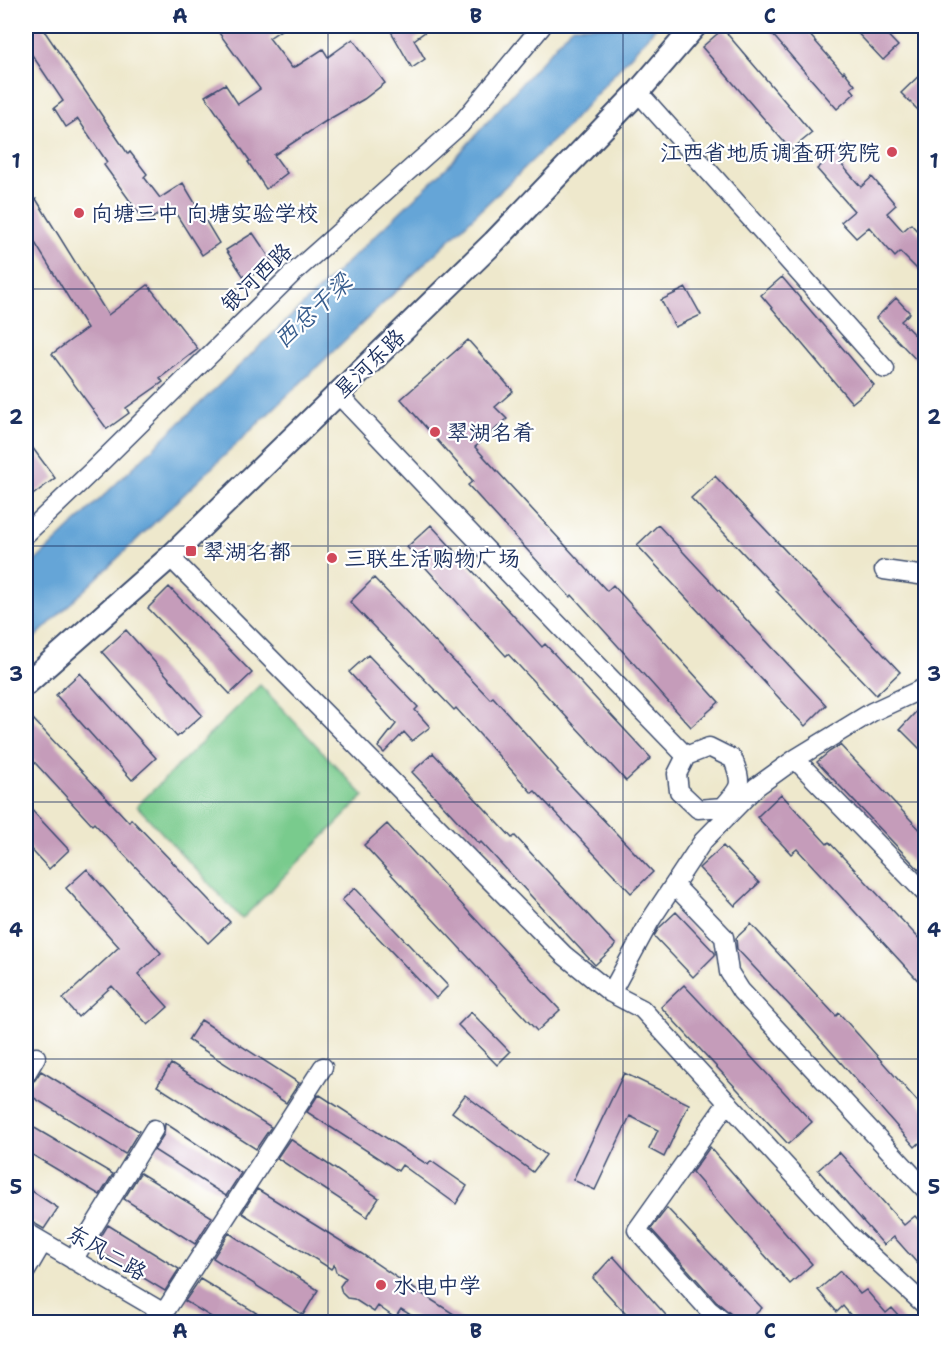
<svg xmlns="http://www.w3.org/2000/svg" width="951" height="1348" viewBox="0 0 951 1348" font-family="'Shantell Sans','LXGW WenKai TC',sans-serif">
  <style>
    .green { fill: #79cb8d; stroke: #4a7d76; stroke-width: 1.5 }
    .water { fill: #65a5d7; stroke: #406a9a; stroke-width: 1.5 }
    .building { fill: #c59cba }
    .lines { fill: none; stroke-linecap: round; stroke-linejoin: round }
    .minor-casing { stroke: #3b4b6e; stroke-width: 21 }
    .major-casing { stroke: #3b4b6e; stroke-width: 26 }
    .minor { stroke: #fff; stroke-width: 18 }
    .major { stroke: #fff; stroke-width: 22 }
    .grid { fill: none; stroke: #1b2f5e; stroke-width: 1.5; stroke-opacity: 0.55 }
    .poi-dot { fill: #d1495b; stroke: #fff; stroke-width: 2 }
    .labels { text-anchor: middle; stroke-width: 4.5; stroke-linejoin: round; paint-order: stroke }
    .poi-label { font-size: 22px; fill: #1b2f5e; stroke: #fff; text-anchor: start }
    .street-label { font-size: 22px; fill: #1b2f5e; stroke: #fff }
    .water-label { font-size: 24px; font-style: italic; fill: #395e8e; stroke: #fff }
    .neatline { fill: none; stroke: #1b2f5e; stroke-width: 2 }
    .grid-label { font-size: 20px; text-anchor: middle; font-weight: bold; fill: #1b2f5e }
  </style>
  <rect width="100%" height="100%" fill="#fff"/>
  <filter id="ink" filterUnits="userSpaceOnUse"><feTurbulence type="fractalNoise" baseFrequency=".0167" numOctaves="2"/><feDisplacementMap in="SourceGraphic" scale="12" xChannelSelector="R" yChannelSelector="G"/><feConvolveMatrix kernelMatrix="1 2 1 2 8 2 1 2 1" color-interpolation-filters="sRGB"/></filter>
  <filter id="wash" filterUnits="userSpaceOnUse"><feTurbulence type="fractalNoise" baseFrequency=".008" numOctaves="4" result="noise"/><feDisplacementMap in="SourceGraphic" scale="24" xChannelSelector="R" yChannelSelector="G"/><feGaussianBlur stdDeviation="1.35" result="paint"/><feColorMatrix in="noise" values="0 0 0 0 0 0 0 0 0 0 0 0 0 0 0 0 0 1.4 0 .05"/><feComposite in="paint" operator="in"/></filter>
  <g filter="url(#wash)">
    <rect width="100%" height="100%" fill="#eee8cc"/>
    <path class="green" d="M 260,685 L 364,796 L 242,919 L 137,806 Z"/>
    <path class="water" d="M 573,26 L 657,26 L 566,128 L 26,646 L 26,570 L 449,165 Z"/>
    <g id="blocks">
      <path class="building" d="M 26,26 L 41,26 L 128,154 L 130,152 L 147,174 L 144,177 L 160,198 L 183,183 L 219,243 L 202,255 L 173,209 L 161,218 L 158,214 L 146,223 L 104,165 L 107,162 L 78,119 L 66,127 L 54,108 L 63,101 L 26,46 Z
        M 214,26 L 287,26 L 269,38 L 292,68 L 297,65 L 297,66 L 323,49 L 328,57 L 353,39 L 385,83 L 364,99 L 326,121 L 274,155 L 287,173 L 266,189 L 248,162 L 250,161 L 205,96 L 225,84 L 238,104 L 260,89 Z
        M 388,26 L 433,26 L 414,40 L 425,59 L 412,68 Z
        M 765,26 L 802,26 L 843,73 L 844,71 L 855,85 L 851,88 L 855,93 L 837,109 Z
        M 851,26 L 879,26 L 898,46 L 883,60 Z
        M 723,29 L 812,133 L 791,150 L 702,47 Z
        M 926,69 L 926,118 L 901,93 Z
        M 846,144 L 855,154 L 842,165 L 861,187 L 872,177 L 896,205 L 887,213 L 903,231 L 911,224 L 926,241 L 926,278 L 900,252 L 895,257 L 869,227 L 856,238 L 841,222 L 854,211 L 817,169 Z
        M 36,199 L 108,315 L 148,285 L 198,349 L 160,378 L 163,382 L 126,408 L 129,413 L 107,429 L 52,354 L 87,328 L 26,228 L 26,205 Z
        M 253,233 L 272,261 L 246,280 L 226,250 Z
        M 782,277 L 874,385 L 852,403 L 761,295 Z
        M 686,288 L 701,315 L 675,327 L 661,300 Z
        M 896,298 L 910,313 L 901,321 L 926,347 L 926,370 L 876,318 Z
        M 468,340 L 513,391 L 495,407 L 507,419 L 475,447 L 607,591 L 613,585 L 719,702 L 691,727 L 572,595 L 570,597 L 468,485 L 473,481 L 401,399 Z
        M 26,439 L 55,478 L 26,500 Z
        M 715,476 L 900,672 L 876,695 L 776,591 L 778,590 L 691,498 Z
        M 431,525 L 542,647 L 545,644 L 651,758 L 626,781 L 508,654 L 506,656 L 407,547 Z
        M 658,525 L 826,705 L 805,726 L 637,545 Z
        M 374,578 L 490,699 L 493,697 L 558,770 L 557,771 L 653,872 L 631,893 L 535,791 L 532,793 L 456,708 L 454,710 L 350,602 Z
        M 169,587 L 252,673 L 230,694 L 148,608 Z
        M 126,630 L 202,715 L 177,737 L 102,652 Z
        M 368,655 L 418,707 L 415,710 L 430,727 L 412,741 L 404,732 L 384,753 L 378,747 L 396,724 L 349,672 Z
        M 80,673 L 156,758 L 132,780 L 56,695 Z
        M 926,701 L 926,755 L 900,729 Z
        M 33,719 L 129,822 L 131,819 L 230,922 L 208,943 L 94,823 L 92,825 L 26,753 L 26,726 Z
        M 840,745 L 926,836 L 926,877 L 817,762 L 829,752 Z
        M 433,753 L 512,838 L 515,836 L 616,945 L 595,965 L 481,842 L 479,844 L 412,772 Z
        M 781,794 L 827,844 L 829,842 L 926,946 L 926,989 L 797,849 L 791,854 L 757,817 Z
        M 26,804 L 69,850 L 49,869 L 26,844 Z
        M 387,824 L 560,1010 L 537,1031 L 364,845 Z
        M 723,846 L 759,883 L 735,906 L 699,868 Z
        M 87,869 L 161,953 L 138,974 L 168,1007 L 148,1025 L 112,986 L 78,1017 L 63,999 L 119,947 L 66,888 Z
        M 355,888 L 448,986 L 436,998 L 342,900 Z
        M 676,912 L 715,953 L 715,955 L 693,977 L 654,936 L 659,928 Z
        M 751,924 L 836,1016 L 839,1013 L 926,1111 L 926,1137 L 915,1147 L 806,1023 L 737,949 L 736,938 Z
        M 684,985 L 812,1122 L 788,1144 L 661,1007 Z
        M 471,1012 L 510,1052 L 497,1065 L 458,1025 Z
        M 201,1020 L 299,1083 L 286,1103 L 188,1040 Z
        M 171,1064 L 271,1127 L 256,1149 L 157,1086 Z
        M 41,1071 L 139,1131 L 125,1154 L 26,1093 L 30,1084 L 35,1080 Z
        M 624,1073 L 689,1104 L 664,1157 L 649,1149 L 658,1130 L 630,1116 L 595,1190 L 573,1180 Z
        M 318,1095 L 319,1096 L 320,1095 L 428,1165 L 431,1161 L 467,1186 L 456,1204 L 402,1165 L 398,1171 L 307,1112 Z
        M 465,1095 L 546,1155 L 533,1172 L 452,1112 Z
        M 26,1123 L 113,1174 L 100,1195 L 26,1151 Z
        M 165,1123 L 241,1173 L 226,1196 L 154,1150 L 164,1134 Z
        M 290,1139 L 379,1198 L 367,1217 L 277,1158 Z
        M 710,1147 L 812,1264 L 790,1284 L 692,1172 Z
        M 839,1152 L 904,1225 L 915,1216 L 926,1228 L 926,1273 L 894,1237 L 884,1245 L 818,1170 Z
        M 140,1173 L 212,1217 L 195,1244 L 124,1199 Z
        M 26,1187 L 58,1208 L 44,1229 L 32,1222 L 26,1221 Z
        M 257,1189 L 362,1254 L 408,1285 L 468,1323 L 424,1323 L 401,1309 L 395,1318 L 378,1306 L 374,1312 L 354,1299 L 347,1298 L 342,1293 L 340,1286 L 346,1278 L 336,1272 L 334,1265 L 331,1269 L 242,1213 Z
        M 667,1208 L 762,1308 L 746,1323 L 736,1323 L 731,1314 L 718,1303 L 651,1229 Z
        M 108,1225 L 179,1269 L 165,1291 L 94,1248 Z
        M 229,1233 L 318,1290 L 303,1315 L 213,1258 Z
        M 613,1256 L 673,1323 L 634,1323 L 593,1278 Z
        M 840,1271 L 860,1294 L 866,1290 L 886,1313 L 892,1308 L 905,1323 L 857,1323 L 843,1306 L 837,1312 L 818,1290 Z
        M 200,1279 L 273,1323 L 221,1323 L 185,1301 Z"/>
    </g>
  </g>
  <g filter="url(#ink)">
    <use href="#blocks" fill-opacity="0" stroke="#3b4b6e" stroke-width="1.5"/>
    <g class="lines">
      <defs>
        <path id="minor" d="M 638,92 L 885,369
          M 338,394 L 515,580 L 686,756 L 709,747 L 733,759 C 743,785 741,787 723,807 L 698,809 L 679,791 L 677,774 L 686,756
          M 26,534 L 92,471 L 291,275 L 460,125 L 542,26
          M 170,557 L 564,955 L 611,993 L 642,1009 L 849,1235 L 926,1306
          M 884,570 L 926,576
          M 795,759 L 872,712 L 926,687
          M 674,885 L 724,937 L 729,972 L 741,991 L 926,1190
          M 611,993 L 650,921 L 703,841 L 756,787 L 795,759 L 926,894
          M 26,1074 L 36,1057
          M 26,1232 L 164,1313
          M 73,1260 L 154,1129
          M 26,1271 L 43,1242
          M 158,1322 L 323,1067
          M 724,1322 L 709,1310 L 637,1230 L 728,1102"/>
        <path id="major" d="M 26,684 L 170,557 L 494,242 L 638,92 L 695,26"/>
      </defs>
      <use href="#minor" class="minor-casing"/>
      <use href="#major" class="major-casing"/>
      <use href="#minor" class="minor"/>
      <use href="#major" class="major"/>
    </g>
  </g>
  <path class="grid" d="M 328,26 L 328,1322M 623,26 L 623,1322M 26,289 L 926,289M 26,546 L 926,546M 26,802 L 926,802M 26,1059 L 926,1059"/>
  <g class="poi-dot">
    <circle cx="892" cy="152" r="6"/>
    <circle cx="79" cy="213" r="6"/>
    <circle cx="435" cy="432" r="6"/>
    <rect x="185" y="545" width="12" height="12" rx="3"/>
    <circle cx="332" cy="558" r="6"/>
    <circle cx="381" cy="1285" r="6"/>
  </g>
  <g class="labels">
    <g class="poi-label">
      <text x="880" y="160" text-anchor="end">江西省地质调查研究院</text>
      <text x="91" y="221">向塘三中 向塘实验学校</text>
      <text x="447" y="440">翠湖名肴</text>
      <text x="203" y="559">翠湖名都</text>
      <text x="344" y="566">三联生活购物广场</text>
      <text x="393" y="1293">水电中学</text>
    </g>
    <g class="street-label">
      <text transform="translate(256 277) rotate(-44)" y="8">银河西路</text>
      <text transform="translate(369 363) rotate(-44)" y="8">星河东路</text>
      <text transform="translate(107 1252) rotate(30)" y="8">东风二路</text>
    </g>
    <g class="water-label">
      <text transform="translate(313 311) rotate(-43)" y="8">西总干梁</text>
    </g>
  </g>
  <rect width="951" height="1348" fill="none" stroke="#fff" stroke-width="66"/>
  <rect x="33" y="33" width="885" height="1282" class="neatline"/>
  <g class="grid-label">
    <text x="180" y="23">A</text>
    <text x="476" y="23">B</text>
    <text x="770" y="23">C</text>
    <text x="16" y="168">1</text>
    <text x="934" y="168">1</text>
    <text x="16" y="424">2</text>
    <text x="934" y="424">2</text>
    <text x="16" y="681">3</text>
    <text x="934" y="681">3</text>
    <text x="16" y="937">4</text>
    <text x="934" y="937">4</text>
    <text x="16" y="1194">5</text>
    <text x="934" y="1194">5</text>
    <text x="180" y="1338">A</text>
    <text x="476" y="1338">B</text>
    <text x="770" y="1338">C</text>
  </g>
</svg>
